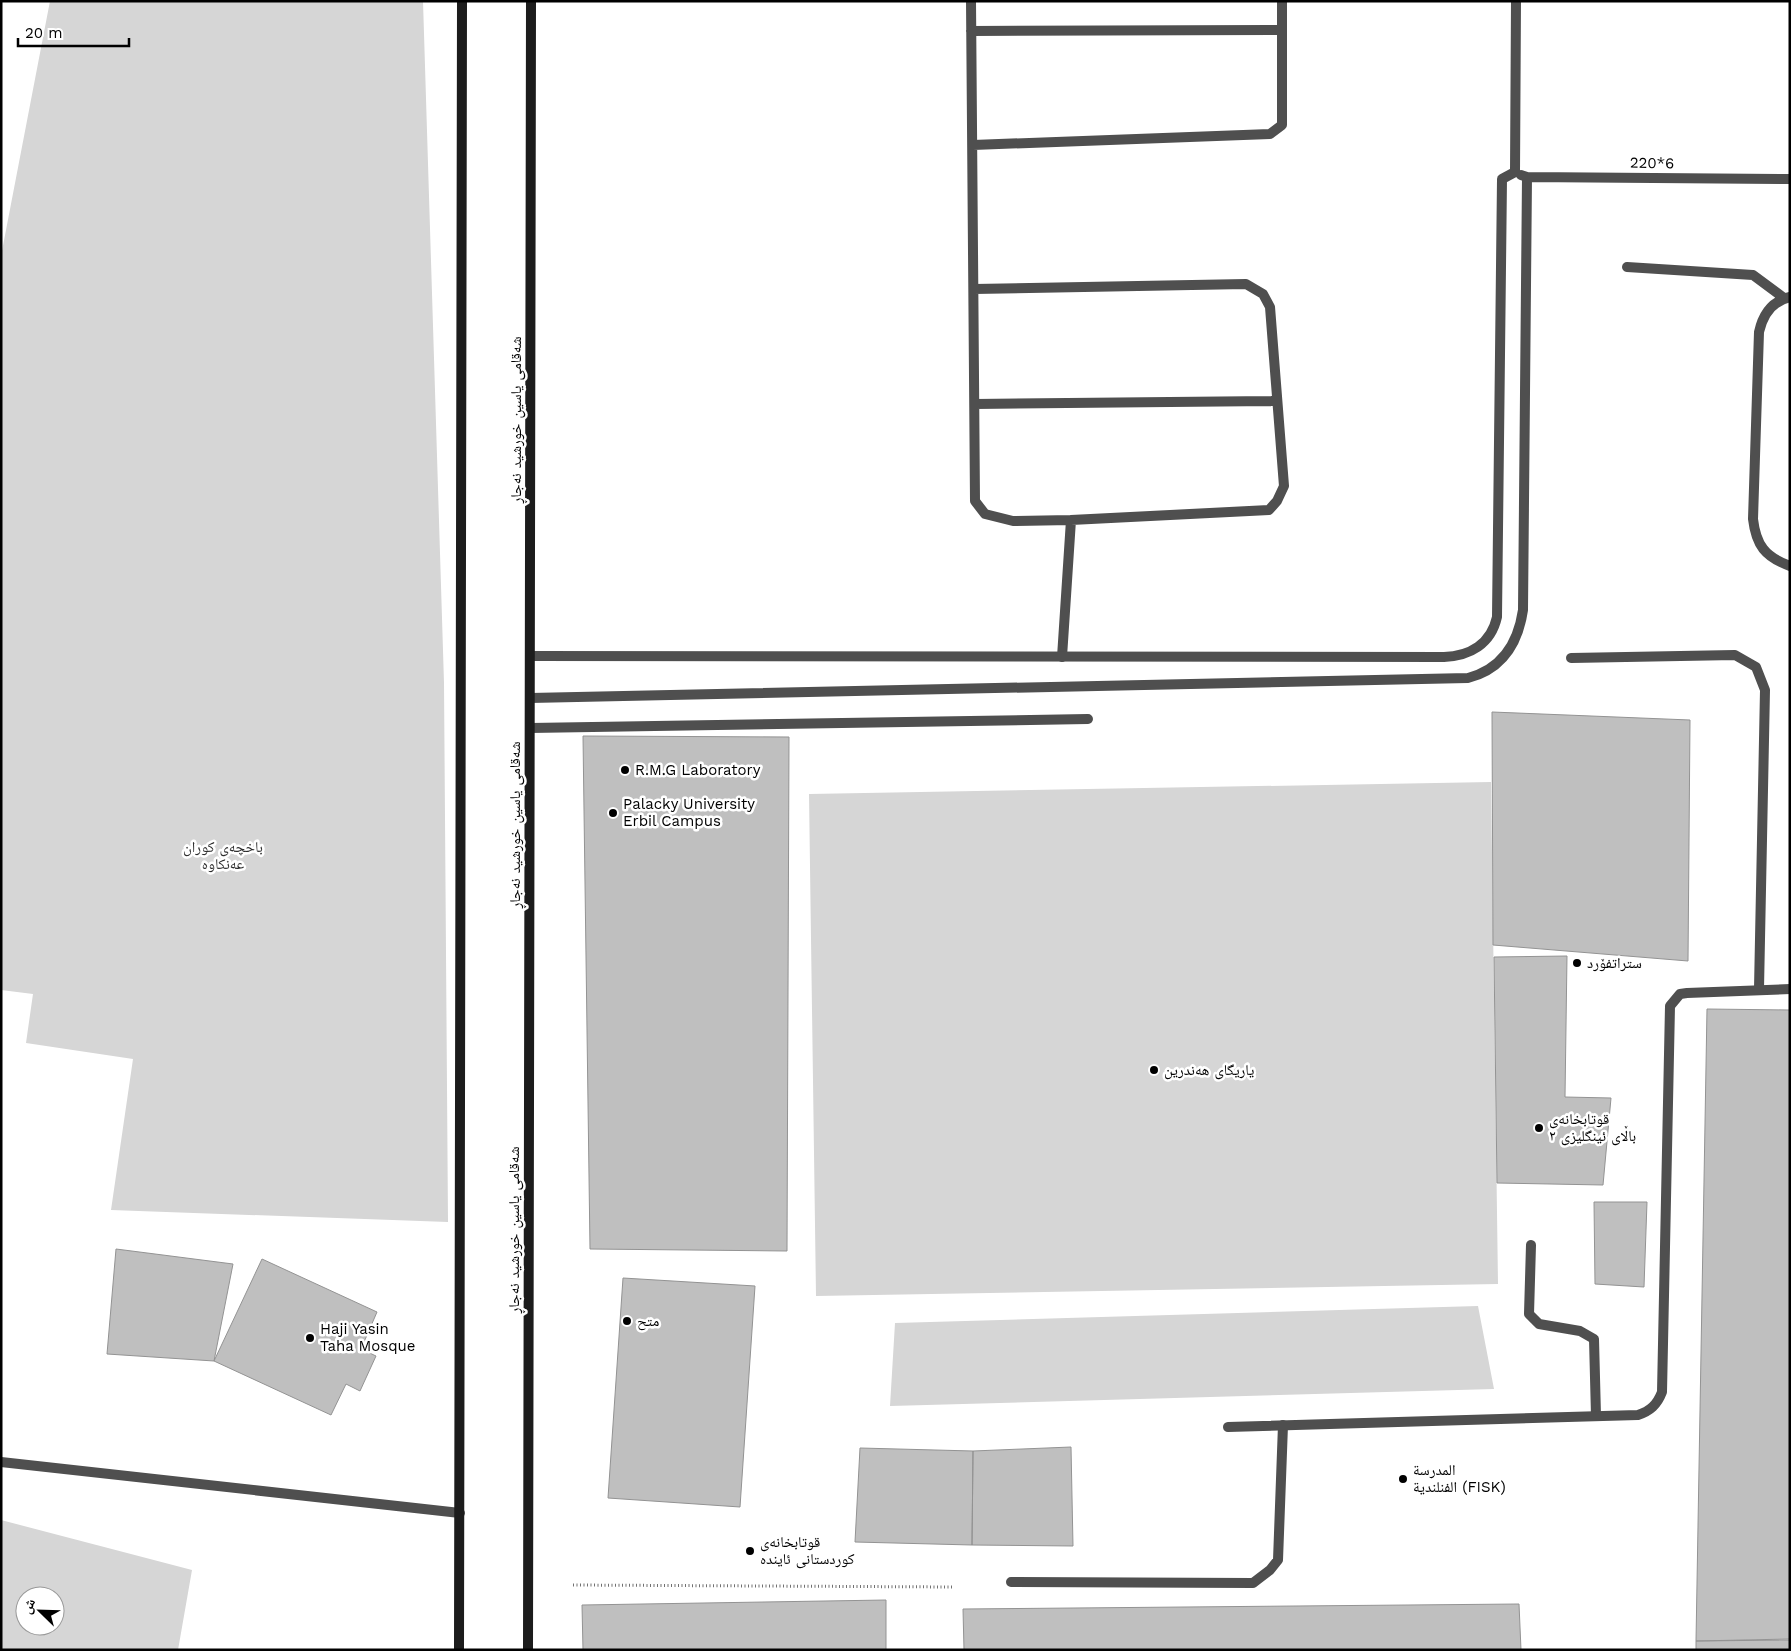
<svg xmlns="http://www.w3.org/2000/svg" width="1791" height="1651" viewBox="0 0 1791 1651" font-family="'Work Sans','Noto Naskh Arabic',sans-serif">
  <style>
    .green { fill: #d6d6d6; fill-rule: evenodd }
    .building { fill: #bfbfbf; stroke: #939393 }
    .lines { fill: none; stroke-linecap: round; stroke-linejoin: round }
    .path { stroke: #717171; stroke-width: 3; stroke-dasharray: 1 2.5; stroke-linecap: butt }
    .lane { stroke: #4f4f4f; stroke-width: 10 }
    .street { stroke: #4f4f4f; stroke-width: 10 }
    .secondary { stroke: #1c1c1c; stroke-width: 10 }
    .poi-dot { fill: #000; stroke: #fff; stroke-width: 2 }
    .labels { text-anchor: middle; stroke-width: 5; stroke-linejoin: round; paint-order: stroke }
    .street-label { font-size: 15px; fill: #000; stroke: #fff }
    .poi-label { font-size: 15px; fill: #000; stroke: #fff; text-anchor: start }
    .park-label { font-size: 15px; fill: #2d2d2d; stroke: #fff }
  </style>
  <rect width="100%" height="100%" fill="#fff"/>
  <path class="green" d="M 50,1 L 423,1 L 444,683 L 448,1222 L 111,1210 L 133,1059 L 26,1043 L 33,994 L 1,990 L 1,256 Z
    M 1491,782 L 1498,1284 L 816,1296 L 809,794 Z
    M 1478,1306 L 1494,1389 L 890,1406 L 895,1323 Z
    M 1,1520 L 192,1570 L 178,1650 L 1,1650 ZM 25,1596 L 55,1596 L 55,1626 L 25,1626 Z"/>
  <path class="building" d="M 1492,712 L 1690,720 L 1688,961 L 1493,945 Z
    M 583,736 L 789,737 L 787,1251 L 590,1249 Z
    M 1567,956 L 1565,1097 L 1611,1098 L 1603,1185 L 1497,1183 L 1494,957 Z
    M 1707,1009 L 1790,1010 L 1790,1639 L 1696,1641 Z
    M 1594,1202 L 1647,1202 L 1644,1287 L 1595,1284 Z
    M 116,1249 L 233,1264 L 214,1361 L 107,1354 Z
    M 262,1259 L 377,1312 L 361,1349 L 376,1356 L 360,1391 L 346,1384 L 331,1415 L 214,1361 Z
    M 623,1278 L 755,1286 L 740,1507 L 608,1498 Z
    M 1071,1447 L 1073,1546 L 972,1545 L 973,1451 Z
    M 860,1448 L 973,1451 L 972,1545 L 855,1542 Z
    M 886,1600 L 886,1650 L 583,1650 L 582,1605 Z
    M 1519,1604 L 1521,1650 L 964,1650 L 963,1609 Z
    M 1790,1640 L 1790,1650 L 1696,1650 L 1696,1641 Z"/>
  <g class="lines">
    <path class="path" d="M 573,1585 L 952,1587"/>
    <path class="lane" d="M 971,1 L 975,501 L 985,514 L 1013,521 L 1071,520 L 1062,657
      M 971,31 L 1282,30
      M 973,145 L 1270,134 L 1282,125 L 1282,1
      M 1627,267 L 1753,275 L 1784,298
      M 974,289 L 1246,284 L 1263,294 L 1270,307 L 1284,486 L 1277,501 L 1269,510 L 1071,520
      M 1790,297 C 1772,301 1763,314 1759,332 L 1753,519 C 1756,545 1765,557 1790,566
      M 975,404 L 1277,401
      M 530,728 L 1088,719
      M 1531,1245 L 1529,1314 L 1539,1324 L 1580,1331 L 1594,1339 L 1596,1416
      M 1011,1582 L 1253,1583 L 1270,1570 L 1278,1560 L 1283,1425"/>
    <path class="street" d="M 1521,175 L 1527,177 L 1790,179
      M 530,656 L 1444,657 C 1470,656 1491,644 1497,617 L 1502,179 L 1515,172 L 1516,1
      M 1571,658 L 1735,655 L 1756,667 L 1765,690 L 1759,989
      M 530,698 L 1468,678 C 1502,669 1518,644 1523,610 L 1527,177
      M 1228,1427 L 1638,1415 C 1650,1411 1657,1405 1662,1392 L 1670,1006 L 1680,994 L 1687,993 L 1790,989
      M 1,1462 L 460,1513"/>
    <path class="secondary" d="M 459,1650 L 462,1
      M 528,1650 L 531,1"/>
  </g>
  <g class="poi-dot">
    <circle cx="625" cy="770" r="5"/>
    <circle cx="613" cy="813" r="5"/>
    <circle cx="1577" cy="963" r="5"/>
    <circle cx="1154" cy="1070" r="5"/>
    <circle cx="1539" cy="1128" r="5"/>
    <circle cx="627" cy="1321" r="5"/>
    <circle cx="310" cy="1338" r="5"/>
    <circle cx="1403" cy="1479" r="5"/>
    <circle cx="750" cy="1551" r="5"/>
  </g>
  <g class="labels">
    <g class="street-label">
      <text transform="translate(1652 163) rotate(1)" y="5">220*6</text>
      <text transform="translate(516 420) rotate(-90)" y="5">شەقامی یاسین خورشید نەجاڕ</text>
      <text transform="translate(515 825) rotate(-90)" y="5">شەقامی یاسین خورشید نەجاڕ</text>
      <text transform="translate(514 1230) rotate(-90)" y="5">شەقامی یاسین خورشید نەجاڕ</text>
    </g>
    <g class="poi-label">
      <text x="635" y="775">R.M.G Laboratory</text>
      <text x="623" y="809">Palacky University<tspan x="623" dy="17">Erbil Campus</tspan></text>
      <text x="1587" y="968">ستراتفۆرد</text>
      <text x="1164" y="1075">یاریگای هەندرین</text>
      <text x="1549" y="1124">قوتابخانەی<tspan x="1549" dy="17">باڵای ئینگلیزی ۲</tspan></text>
      <text x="637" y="1326">متح</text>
      <text x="320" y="1334">Haji Yasin<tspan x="320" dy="17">Taha Mosque</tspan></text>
      <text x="1413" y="1475">المدرسة<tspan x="1413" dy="17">الفنلندية (FISK)</tspan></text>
      <text x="760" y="1547">قوتابخانەی<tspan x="760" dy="17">کوردستانی ئایندە</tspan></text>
    </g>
    <g class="park-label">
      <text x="223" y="852">باخچەی کوران<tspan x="223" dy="17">عەنکاوە</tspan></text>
    </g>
  </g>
  <rect width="1791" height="1651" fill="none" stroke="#000000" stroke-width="5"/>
  <g transform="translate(40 1611) rotate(293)"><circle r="24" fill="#ffffff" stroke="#999999"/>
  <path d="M0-4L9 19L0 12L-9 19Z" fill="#000000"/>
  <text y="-8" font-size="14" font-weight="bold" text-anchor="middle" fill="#000000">ش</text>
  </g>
  <path d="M18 38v8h111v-8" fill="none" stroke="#000000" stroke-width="2.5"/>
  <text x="25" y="38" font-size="15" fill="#000000" stroke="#ffffff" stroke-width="4" paint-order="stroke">20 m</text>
</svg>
